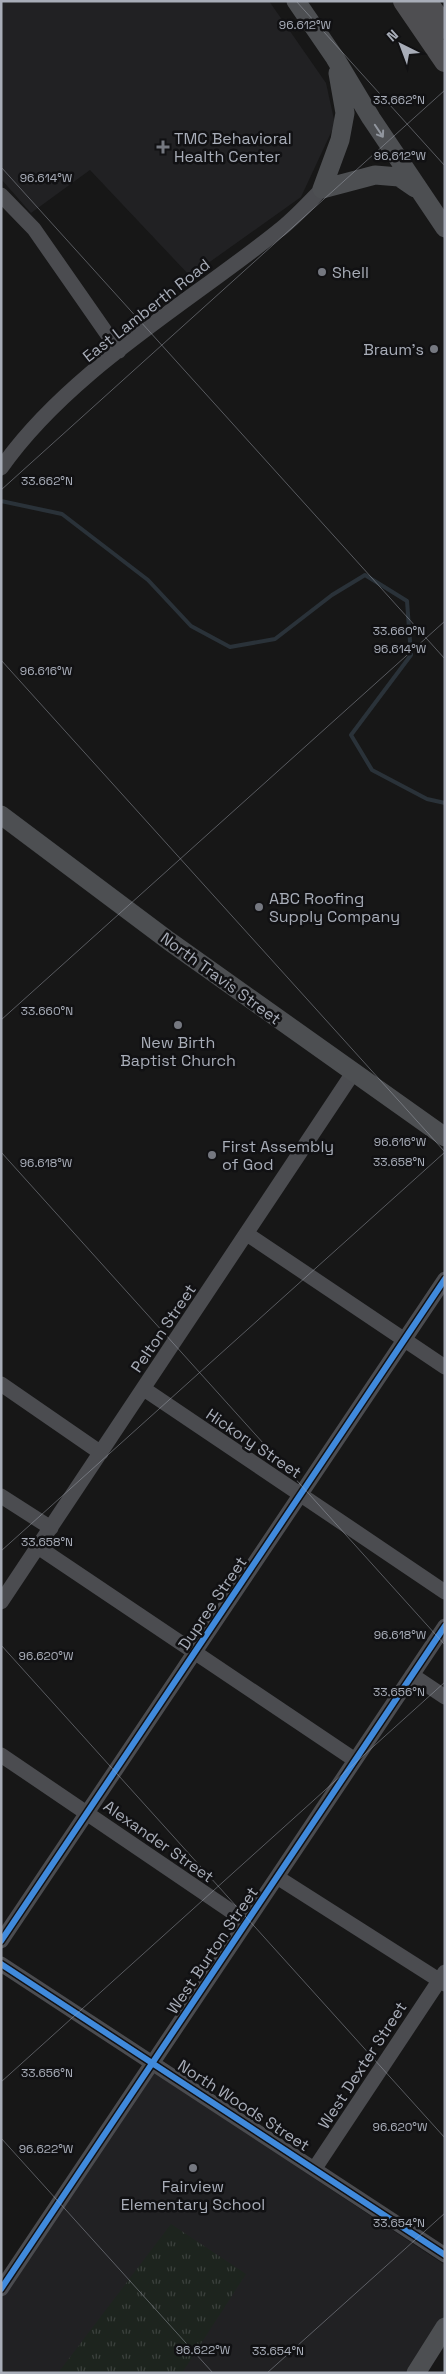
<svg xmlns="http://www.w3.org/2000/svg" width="446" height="2374" viewBox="0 0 446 2374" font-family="'Space Grotesk',sans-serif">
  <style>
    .built { fill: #212123 }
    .grass { fill: url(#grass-tufts) }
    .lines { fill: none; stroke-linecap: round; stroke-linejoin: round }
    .stream { stroke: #2a3239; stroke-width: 4 }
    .minor { stroke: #4b4c50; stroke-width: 15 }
    .major { stroke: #4d4f52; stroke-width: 19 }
    .highway { stroke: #4e4e51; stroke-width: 22 }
    .cycleway-casing { stroke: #111113; stroke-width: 9 }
    .cycleway { stroke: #408adc; stroke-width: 6 }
    .oneway { stroke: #91969e }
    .ticks { fill: none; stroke: #a8adb8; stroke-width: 1; stroke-opacity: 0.45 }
    .poi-dot { fill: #757880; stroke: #111113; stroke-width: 2 }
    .labels { text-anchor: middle; stroke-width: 5; stroke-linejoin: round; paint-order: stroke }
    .poi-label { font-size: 16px; fill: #a8adb8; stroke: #111113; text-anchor: start }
    .street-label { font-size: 16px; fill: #a8adb8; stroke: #111113 }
    .ticks-label { font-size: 12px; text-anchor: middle; fill: #a8adb8; stroke: #111113; stroke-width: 5; stroke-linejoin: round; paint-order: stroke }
  </style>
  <defs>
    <pattern id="grass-tufts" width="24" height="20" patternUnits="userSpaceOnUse" patternTransform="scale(1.25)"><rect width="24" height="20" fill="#1d241e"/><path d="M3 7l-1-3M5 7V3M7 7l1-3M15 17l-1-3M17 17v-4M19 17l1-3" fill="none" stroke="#3b413d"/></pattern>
  </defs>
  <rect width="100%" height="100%" fill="#171717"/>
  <path class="built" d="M 1,1 L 269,1 L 326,83 L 335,124 L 301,197 L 190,276 L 90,170 L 31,213 L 1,179 Z
    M 152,2071 L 445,2265 L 445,2316 L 441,2325 L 410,2373 L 1,2373 L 1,2299 Z"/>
  <path class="grass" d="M 171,2224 L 246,2274 L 182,2373 L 58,2373 Z"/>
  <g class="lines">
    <path class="stream" d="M 1,501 L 62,514 L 148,580 L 191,626 L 230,647 L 275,639 L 332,595 L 365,575 L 407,601 L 411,655 L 351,735 L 372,770 L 427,799 L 445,803"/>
    <path class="minor" d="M 1,195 L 34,229 L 119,351
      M 1,468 C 68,372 187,304 278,231 C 294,219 308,203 322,189
      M 247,1234 L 445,1367
      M 1,1384 L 101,1453
      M 144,1389 L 445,1592
      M 1,1496 L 51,1528
      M 38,1547 L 355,1760
      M 1,1602 L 353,1073
      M 412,1675 L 445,1697
      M 1,1755 L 247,1922
      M 277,1877 L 445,1984
      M 1,1941 L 445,1279
      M 1,1964 L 445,2255
      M 315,2168 L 445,1972
      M 1,2289 L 445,1626"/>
    <path class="major" d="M 296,1 L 335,58 L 371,118 L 445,228
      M 322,189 L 340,140 L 345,113 L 338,73
      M 322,189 L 375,175 L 399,177 L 415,188
      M 1,815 L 169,941 L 445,1137
      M 416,2373 L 445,2327"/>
    <path class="highway" d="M 404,1 L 445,61
      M 426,1 L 445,28"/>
    <defs>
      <path id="cycleway" d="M 1,1941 L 445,1279
        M 1,1964 L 445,2255
        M 1,2289 L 445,1626"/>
    </defs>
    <use href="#cycleway" class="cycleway-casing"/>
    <use href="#cycleway" class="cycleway"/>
  </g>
  <defs><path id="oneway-shaft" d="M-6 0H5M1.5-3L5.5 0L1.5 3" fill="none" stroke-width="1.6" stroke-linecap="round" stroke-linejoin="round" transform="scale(1.25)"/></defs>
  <use class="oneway" href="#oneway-shaft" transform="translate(379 131) rotate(56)"/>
  <path class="ticks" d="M 296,1 L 445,166M 1,167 L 445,659M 1,490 L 445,90M 1,660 L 445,1152M 1,1020 L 445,621M 1,1152 L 445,1645M 1,1551 L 445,1152M 1,1645 L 445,2138M 1,2082 L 445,1682M 1,2138 L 213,2373M 267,2373 L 445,2213"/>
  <g class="poi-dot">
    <path d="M160.5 139.5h5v5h5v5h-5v5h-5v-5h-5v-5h5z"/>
    <circle cx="322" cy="272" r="5"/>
    <circle cx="434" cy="349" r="5"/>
    <circle cx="259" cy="907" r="5"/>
    <circle cx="178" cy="1025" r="5"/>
    <circle cx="212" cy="1155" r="5"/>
    <circle cx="193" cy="2168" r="5"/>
  </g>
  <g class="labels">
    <g class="poi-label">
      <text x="174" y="144">TMC Behavioral<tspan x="174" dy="18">Health Center</tspan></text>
      <text x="332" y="278">Shell</text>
      <text x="424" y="355" text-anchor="end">Braum's</text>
      <text x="269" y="904">ABC Roofing<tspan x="269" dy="18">Supply Company</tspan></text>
      <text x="178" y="1048" text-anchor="middle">New Birth<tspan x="178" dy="18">Baptist Church</tspan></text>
      <text x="222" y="1152">First Assembly<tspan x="222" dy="18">of God</tspan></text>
      <text x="193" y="2192" text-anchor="middle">Fairview<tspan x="193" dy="18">Elementary School</tspan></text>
    </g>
    <g class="street-label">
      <text transform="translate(146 310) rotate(-38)" y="6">East Lamberth Road</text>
      <text transform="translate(221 978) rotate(36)" y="6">North Travis Street</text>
      <text transform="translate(163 1328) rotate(-56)" y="6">Pelton Street</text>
      <text transform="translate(254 1443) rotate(34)" y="6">Hickory Street</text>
      <text transform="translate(212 1603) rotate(-56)" y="6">Dupree Street</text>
      <text transform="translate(159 1841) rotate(35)" y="6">Alexander Street</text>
      <text transform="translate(212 1950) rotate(-56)" y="6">West Burton Street</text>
      <text transform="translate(362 2065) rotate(-57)" y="6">West Dexter Street</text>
      <text transform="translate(244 2105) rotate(33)" y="6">North Woods Street</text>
    </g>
  </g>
  <g class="ticks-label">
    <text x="305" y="29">96.612°W</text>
    <text x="399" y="104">33.662°N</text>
    <text x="400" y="160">96.612°W</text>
    <text x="46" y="182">96.614°W</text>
    <text x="47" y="485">33.662°N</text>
    <text x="399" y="635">33.660°N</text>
    <text x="400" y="653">96.614°W</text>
    <text x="46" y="675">96.616°W</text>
    <text x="47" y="1015">33.660°N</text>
    <text x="400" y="1146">96.616°W</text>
    <text x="399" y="1166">33.658°N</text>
    <text x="46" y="1167">96.618°W</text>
    <text x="47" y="1546">33.658°N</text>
    <text x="400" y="1639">96.618°W</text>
    <text x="46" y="1660">96.620°W</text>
    <text x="399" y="1696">33.656°N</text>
    <text x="47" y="2077">33.656°N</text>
    <text x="400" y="2131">96.620°W</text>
    <text x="46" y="2153">96.622°W</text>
    <text x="399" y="2227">33.654°N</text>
    <text x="203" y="2354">96.622°W</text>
    <text x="278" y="2355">33.654°N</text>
  </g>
  <rect width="446" height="2374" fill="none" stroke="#a8adb8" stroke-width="5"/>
  <g transform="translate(401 45) rotate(318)" stroke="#111113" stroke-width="4" paint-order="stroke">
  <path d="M0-4L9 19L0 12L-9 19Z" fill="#a8adb8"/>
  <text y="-8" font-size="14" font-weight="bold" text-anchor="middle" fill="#a8adb8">N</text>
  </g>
</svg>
